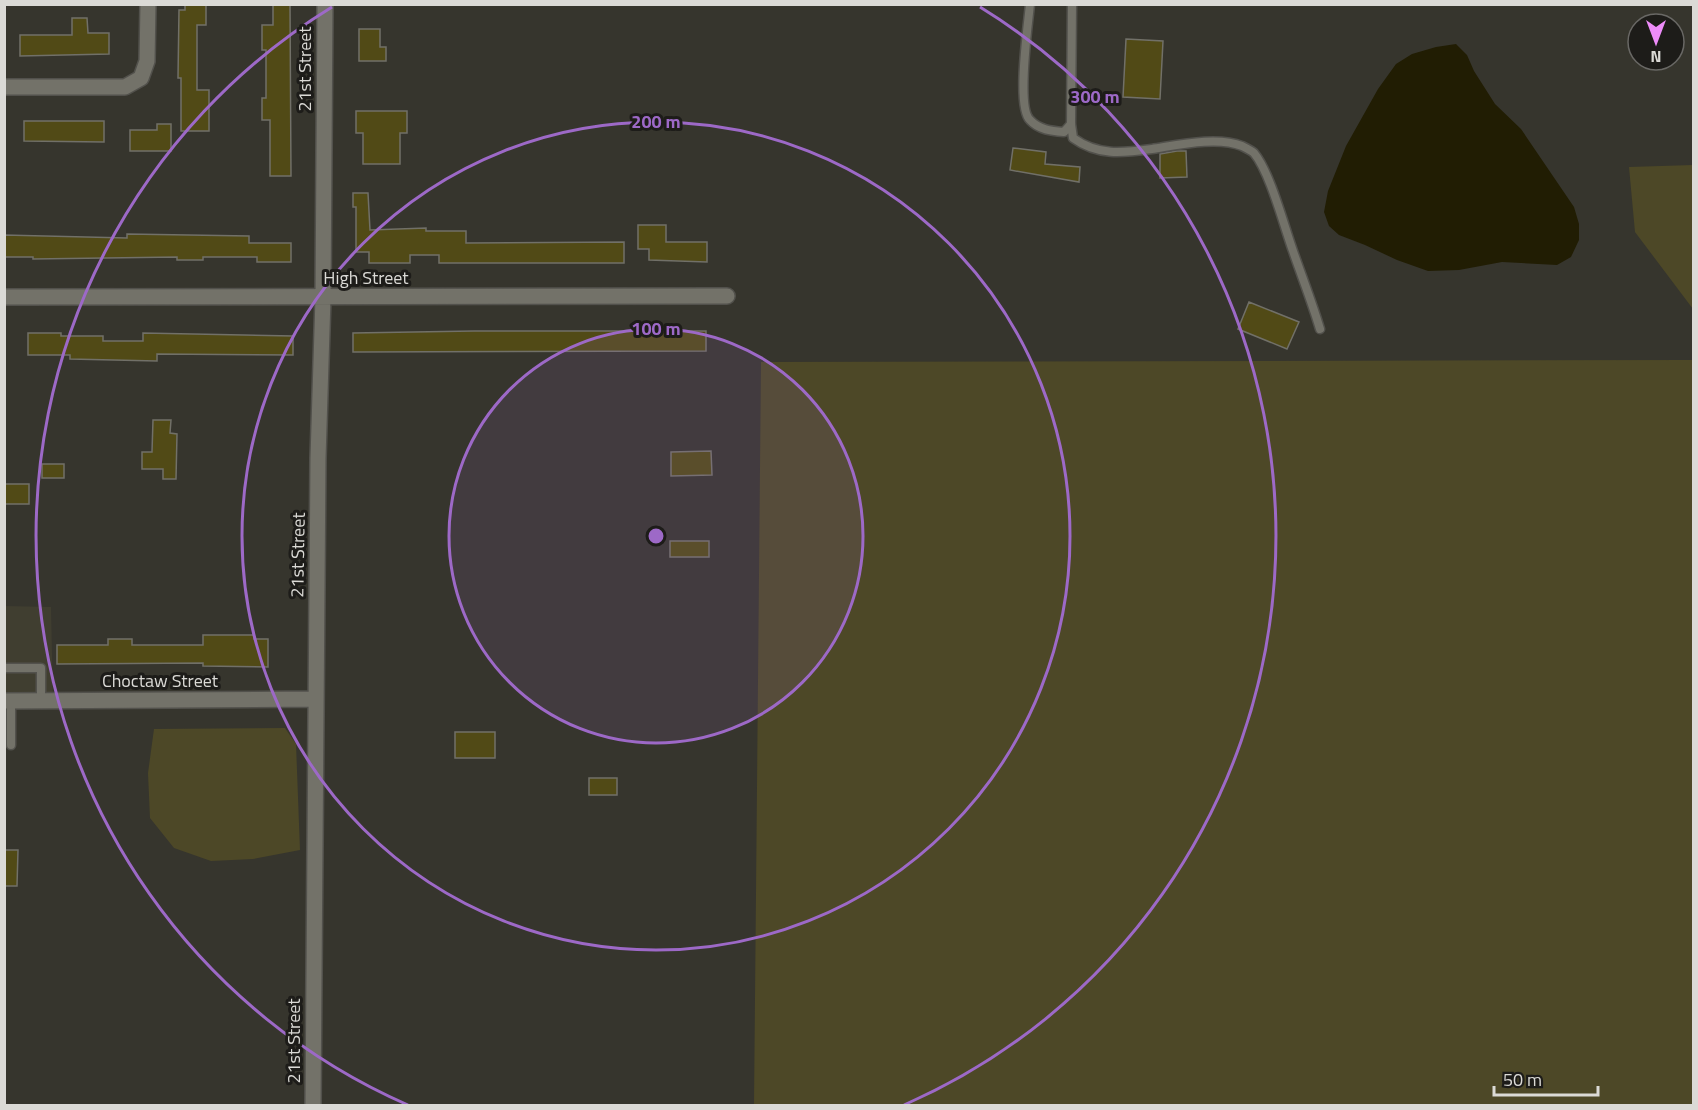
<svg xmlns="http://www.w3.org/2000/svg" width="1698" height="1110" viewBox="0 0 1698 1110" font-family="'Titillium Web',sans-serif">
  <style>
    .built { fill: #403e30 }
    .green { fill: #4d4827 }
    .water { fill: #211d03 }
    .building { fill: #514a16; stroke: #717068; stroke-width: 1.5 }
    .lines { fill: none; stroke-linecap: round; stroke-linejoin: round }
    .service-casing { stroke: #52514c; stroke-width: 11 }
    .minor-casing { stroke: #52514c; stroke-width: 18 }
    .service { stroke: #737269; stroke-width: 8 }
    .minor { stroke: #737269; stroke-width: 15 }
    .ring { fill: none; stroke: #9d69c7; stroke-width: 3 }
    .labels { text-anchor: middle; stroke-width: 6; stroke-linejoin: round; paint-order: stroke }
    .street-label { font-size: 18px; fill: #dbdad6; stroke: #1d1c19 }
    .centre { fill: #9d69c7; stroke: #1d1c19; stroke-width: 3 }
    .ring-label { font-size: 18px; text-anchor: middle; font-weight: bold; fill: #9d69c7; stroke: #1d1c19; stroke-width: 6; stroke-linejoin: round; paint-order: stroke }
  </style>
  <rect width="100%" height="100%" fill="#36352d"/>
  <path class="built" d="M 5,606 L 51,607 L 53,701 L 5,701 Z"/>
  <path class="green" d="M 1693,165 L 1694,166 L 1693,309 L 1635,232 L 1629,167 Z
    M 1693,360 L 1693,1105 L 754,1105 L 761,362 Z
    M 285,728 L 296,744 L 300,850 L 253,859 L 211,861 L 174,848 L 150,818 L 148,773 L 154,729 Z"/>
  <path class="water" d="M 1456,44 L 1467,55 L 1474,71 L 1495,104 L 1521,129 L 1574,207 L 1579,224 L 1579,240 L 1571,257 L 1557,265 L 1502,262 L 1459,270 L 1428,271 L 1397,260 L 1365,245 L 1339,235 L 1329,226 L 1324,212 L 1328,191 L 1346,146 L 1378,89 L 1396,64 L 1412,54 L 1436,47 Z"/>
  <path class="building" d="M 185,4 L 206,4 L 206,25 L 197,25 L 197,90 L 209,90 L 209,131 L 181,131 L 181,78 L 178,78 L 179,10 L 185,10 Z
    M 273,4 L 290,4 L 291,176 L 270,176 L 270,120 L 262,120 L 262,98 L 266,98 L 266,50 L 262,50 L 262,25 L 273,25 Z
    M 72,18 L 87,18 L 88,33 L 109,33 L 109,54 L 20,56 L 20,35 L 72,35 Z
    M 359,29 L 380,29 L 380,47 L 386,47 L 386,61 L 359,61 Z
    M 1126,39 L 1163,41 L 1160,99 L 1123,97 Z
    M 356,111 L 407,111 L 407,133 L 400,133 L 400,164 L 363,164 L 363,133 L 356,133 Z
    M 24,121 L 104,121 L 104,142 L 24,141 Z
    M 157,124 L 171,124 L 171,151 L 130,151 L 130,130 L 157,130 Z
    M 1013,148 L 1046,152 L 1045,164 L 1080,167 L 1079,182 L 1010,170 Z
    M 1177,151 L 1186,151 L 1187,177 L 1160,178 L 1160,154 Z
    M 353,193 L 368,193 L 370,230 L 426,228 L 426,231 L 466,231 L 466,243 L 624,242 L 624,263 L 439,263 L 439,255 L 410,255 L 410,263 L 369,263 L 369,252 L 356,252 L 356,207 L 353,207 Z
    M 638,225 L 666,225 L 666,242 L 707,242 L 707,262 L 649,260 L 649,249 L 638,249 Z
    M 127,234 L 249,236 L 249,243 L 291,243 L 291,262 L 257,262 L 257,257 L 203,257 L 203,260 L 177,260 L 177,257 L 33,259 L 33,257 L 4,257 L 4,235 L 127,238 Z
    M 1249,302 L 1299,322 L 1287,349 L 1238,329 Z
    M 474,331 L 706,331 L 706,351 L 353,352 L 353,333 Z
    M 28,333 L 61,333 L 61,336 L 103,336 L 103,341 L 143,341 L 143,333 L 293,336 L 293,355 L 157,354 L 157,361 L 70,359 L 70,355 L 28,355 Z
    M 153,420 L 171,420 L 170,433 L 177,434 L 176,479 L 163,479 L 163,469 L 142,469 L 142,452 L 152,452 Z
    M 711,451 L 712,475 L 671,476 L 671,452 Z
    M 42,464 L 64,464 L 64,478 L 42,478 Z
    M 4,484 L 29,484 L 29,504 L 4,504 Z
    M 670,541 L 709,541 L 709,557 L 670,557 Z
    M 203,635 L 254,635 L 254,639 L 268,639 L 268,667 L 203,666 L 203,663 L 57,664 L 57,645 L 108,645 L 108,639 L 132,639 L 132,645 L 203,645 Z
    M 455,732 L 495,732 L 495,758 L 455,758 Z
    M 589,778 L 617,778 L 617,795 L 589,795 Z
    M 4,850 L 18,850 L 17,886 L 4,886 Z"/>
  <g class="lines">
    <defs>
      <path id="service" d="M 1030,4 C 1028,26 1016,107 1030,120 C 1039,130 1052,131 1064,132 L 1071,124
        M 1072,4 L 1071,124 L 1073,138 C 1098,156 1122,153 1152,149 C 1178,145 1217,136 1242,146 C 1246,148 1252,151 1254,153 C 1270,172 1284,226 1293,251 C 1302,277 1312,302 1320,329
        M 4,668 L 41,668 L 41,701
        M 11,745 L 11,701"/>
      <path id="minor" d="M 4,87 L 125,87 L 141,78 L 147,61 L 148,4
        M 4,297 L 727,296
        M 4,701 L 316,699
        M 313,1106 L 318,458 L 323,298 L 325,4"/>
    </defs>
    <use href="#service" class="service-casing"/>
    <use href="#minor" class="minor-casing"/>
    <use href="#service" class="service"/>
    <use href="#minor" class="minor"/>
  </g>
  <circle cx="656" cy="536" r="207" fill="#9d69c7" fill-opacity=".12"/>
  <g class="ring">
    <circle cx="656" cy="536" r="207"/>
    <circle cx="656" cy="536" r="414"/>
    <path d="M408 1105A621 621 0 0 1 332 7M980 7A621 621 0 0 1 904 1105"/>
  </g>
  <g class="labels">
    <g class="street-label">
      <text transform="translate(305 69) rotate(-90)" y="6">21st Street</text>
      <text x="366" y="284">High Street</text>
      <text transform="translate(298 555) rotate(-89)" y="6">21st Street</text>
      <text x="160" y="687">Choctaw Street</text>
      <text transform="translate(294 1041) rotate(-90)" y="6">21st Street</text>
    </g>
  </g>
  <circle cx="656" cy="536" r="9" class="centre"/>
  <g class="ring-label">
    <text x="1095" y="103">300 m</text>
    <text x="656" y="128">200 m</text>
    <text x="656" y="335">100 m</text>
  </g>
  <rect width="1698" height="1110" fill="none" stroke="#dbdad6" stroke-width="12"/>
  <g transform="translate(1656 42) rotate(180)"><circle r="28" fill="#1d1c19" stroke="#696865" stroke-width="1.5"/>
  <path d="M0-4.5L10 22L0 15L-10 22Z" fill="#ed8cf9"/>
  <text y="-9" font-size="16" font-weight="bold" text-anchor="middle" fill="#dbdad6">N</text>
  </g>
  <path d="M1494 1086v9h104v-9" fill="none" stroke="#dbdad6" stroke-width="3"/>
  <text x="1503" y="1086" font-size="18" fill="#dbdad6" stroke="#1d1c19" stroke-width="4.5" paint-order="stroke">50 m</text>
</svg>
